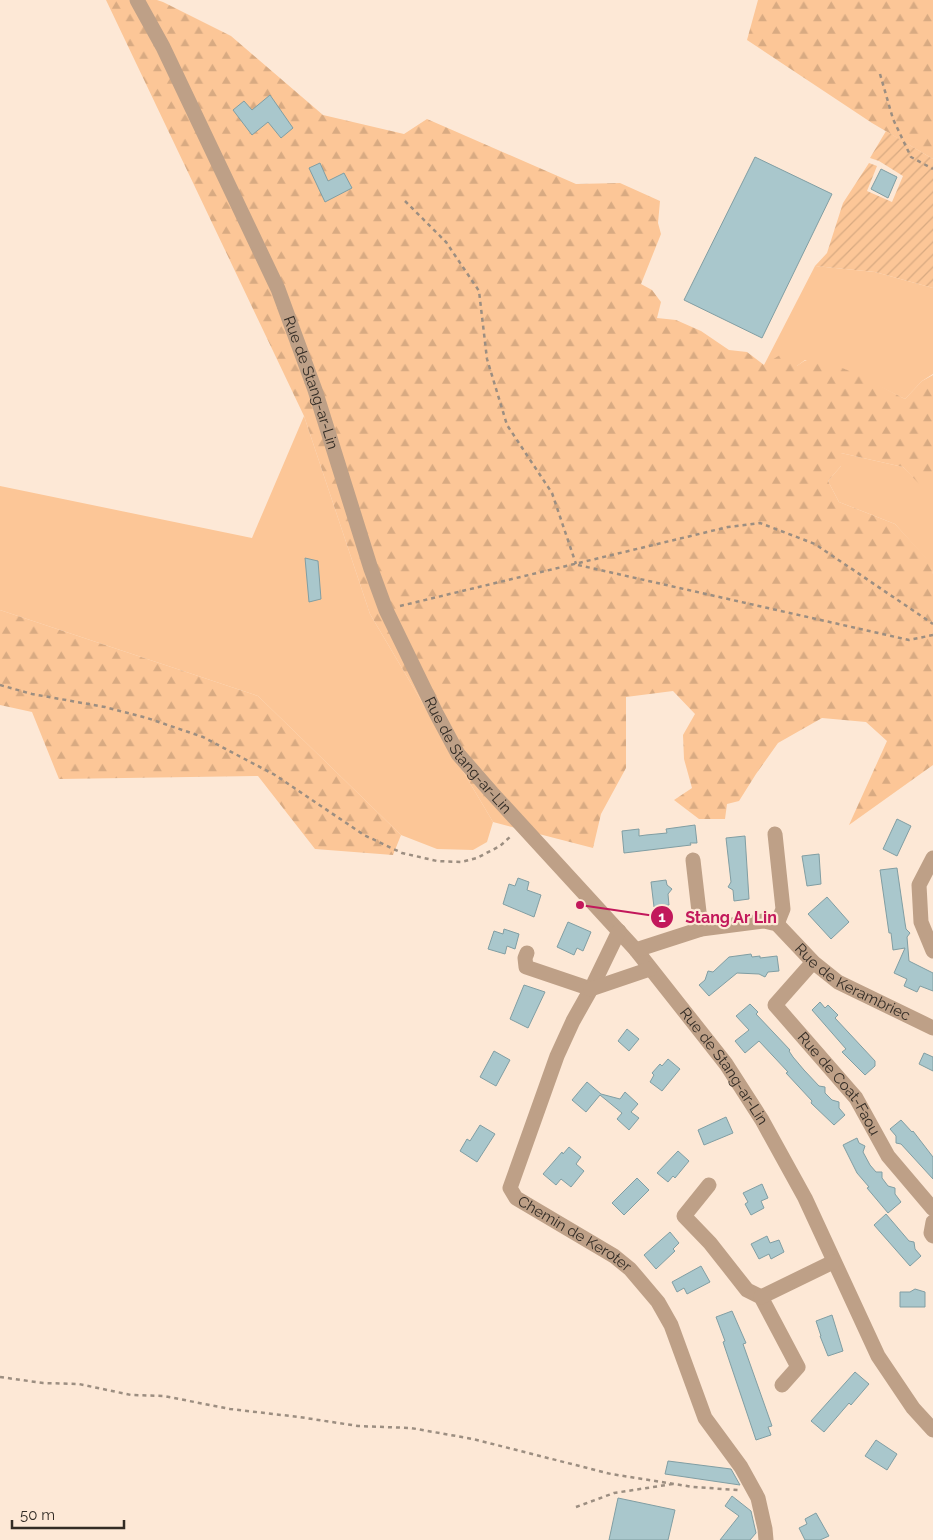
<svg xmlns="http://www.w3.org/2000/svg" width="933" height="1540" viewBox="0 0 933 1540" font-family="Raleway,sans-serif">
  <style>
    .green { fill: #fcc697 }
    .forest { fill: url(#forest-firs) }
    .garden { fill: url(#garden-furrows) }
    .building { fill: #a9c7cc; stroke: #819ea3 }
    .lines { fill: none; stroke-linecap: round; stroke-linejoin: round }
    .path { stroke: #9c8e81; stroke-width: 2.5; stroke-dasharray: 4 4; stroke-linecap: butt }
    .minor { stroke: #bea087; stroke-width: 15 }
    .labels { text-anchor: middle; stroke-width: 4.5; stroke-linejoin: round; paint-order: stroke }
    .street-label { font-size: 15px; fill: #332c25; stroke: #fde8d6 }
    .leader { fill: none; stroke: #c2185b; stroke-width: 2 }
    .callout-dot { fill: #c2185b; stroke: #fde8d6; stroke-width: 2 }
    .mark-label { font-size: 15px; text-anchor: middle; font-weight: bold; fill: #fff }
    .callout-label { font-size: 16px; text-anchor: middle; font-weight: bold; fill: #c2185b; stroke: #fde8d6; stroke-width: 4.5; stroke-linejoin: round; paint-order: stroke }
  </style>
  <defs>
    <pattern id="forest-firs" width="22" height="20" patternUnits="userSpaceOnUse" patternTransform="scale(1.25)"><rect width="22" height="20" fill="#fcc697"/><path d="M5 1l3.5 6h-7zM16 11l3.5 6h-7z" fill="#d8aa82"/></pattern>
    <pattern id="garden-furrows" width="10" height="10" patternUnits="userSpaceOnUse" patternTransform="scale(1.25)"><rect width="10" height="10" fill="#fcc697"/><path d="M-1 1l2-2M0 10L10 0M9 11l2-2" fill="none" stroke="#d8aa82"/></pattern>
  </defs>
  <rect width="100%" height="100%" fill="#fde8d6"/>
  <path class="green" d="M 815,266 L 875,272 L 933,288 L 933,374 L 922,381 L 905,399 L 844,369 L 816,361 L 805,360 L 797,366 L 764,365 Z
    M 304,416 L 370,614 L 493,822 L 487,842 L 473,850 L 437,849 L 401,835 L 258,696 L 0,610 L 0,486 L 252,538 Z
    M 841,453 L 903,467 L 921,485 L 933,485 L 933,574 L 929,562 L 895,524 L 839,502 L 828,481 L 841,466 Z"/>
  <path class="forest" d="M 106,0 L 157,0 L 163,2 L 231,36 L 323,115 L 404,134 L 427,119 L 576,184 L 620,183 L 660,201 L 658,223 L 661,234 L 641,284 L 652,290 L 661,302 L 657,318 L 676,320 L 701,331 L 729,350 L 747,352 L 764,365 L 791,348 L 797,366 C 800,364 803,361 807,360 C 831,357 883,388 905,399 L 922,381 L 933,375 L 933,485 L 921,486 L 903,467 L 841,453 L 841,466 L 828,481 L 839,502 L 895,524 L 930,562 L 933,574 L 933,765 L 849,825 L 887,741 L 866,722 L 822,718 L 778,743 L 756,774 L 739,801 L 727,804 L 725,819 L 699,819 L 674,800 L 692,788 L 684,759 L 683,735 L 695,714 L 673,691 L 626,697 L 626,768 L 601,814 L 593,848 L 493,822 L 370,614 L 304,416 Z
    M 758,0 L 933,0 L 933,159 L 872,123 L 747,40 Z
    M 0,610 L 258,696 L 401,835 L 393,855 L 315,849 L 258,776 L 59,779 L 32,712 L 0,705 Z"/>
  <path class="garden" d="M 886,131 L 933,159 L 933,288 L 875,272 L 815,266 L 827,253 L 843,203 L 869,163 L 877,166 L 867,191 L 892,202 L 903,176 L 879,161 L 870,158 Z"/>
  <path class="building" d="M 270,95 L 293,128 L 281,138 L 268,122 L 252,135 L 233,110 L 244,101 L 252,110 Z
    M 755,157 L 832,194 L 762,338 L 684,300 Z
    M 320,163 L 328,181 L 344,173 L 352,188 L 325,202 L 309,168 Z
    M 881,169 L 897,177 L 888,198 L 871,189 Z
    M 305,558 L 318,561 L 321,599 L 309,602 Z
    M 897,819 L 911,826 L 897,856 L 883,849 Z
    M 695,825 L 697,843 L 690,843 L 691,845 L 624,853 L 622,831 L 639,829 L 639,836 L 646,835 L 667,833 L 666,829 Z
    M 745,836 L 749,899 L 734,901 L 733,890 L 728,887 L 731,882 L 726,838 Z
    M 819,854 L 821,884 L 807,886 L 802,856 Z
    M 897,868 L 905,923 L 906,929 L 910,933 L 907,937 L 909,961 L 933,973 L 933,991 L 920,986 L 917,992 L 904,986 L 907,979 L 894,973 L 905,948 L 893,950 L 891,933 L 889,933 L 880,870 Z
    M 518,878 L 529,882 L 527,890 L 541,895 L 534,917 L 503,904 L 509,884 L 515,886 Z
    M 666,880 L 667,885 L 672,889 L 668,894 L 669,905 L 654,907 L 651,882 Z
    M 827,897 L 849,922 L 831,939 L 808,914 Z
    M 568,922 L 591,932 L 583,951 L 577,948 L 574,955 L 557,947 Z
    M 504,929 L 519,934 L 515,949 L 507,946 L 505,954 L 488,949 L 494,931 L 503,934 Z
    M 751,954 L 752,957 L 760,956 L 760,958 L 777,956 L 779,971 L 768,972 L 765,977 L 759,974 L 737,973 L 709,996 L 699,985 L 705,980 L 708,971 L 713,972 L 729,957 Z
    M 524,985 L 545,992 L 528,1028 L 510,1019 Z
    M 820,1002 L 825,1008 L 828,1005 L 838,1015 L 835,1018 L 875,1061 L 875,1066 L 865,1075 L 842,1052 L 846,1049 L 812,1010 Z
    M 750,1004 L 758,1012 L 756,1014 L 790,1050 L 789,1051 L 793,1057 L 804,1070 L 819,1086 L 825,1087 L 825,1093 L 832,1100 L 839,1102 L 839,1108 L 845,1115 L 834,1125 L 811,1103 L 812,1101 L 786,1073 L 788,1072 L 759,1041 L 745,1053 L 735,1041 L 749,1030 L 736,1016 Z
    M 627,1029 L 639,1039 L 629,1051 L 618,1041 Z
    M 494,1051 L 510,1060 L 496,1086 L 480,1077 Z
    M 924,1053 L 933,1057 L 933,1071 L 919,1064 Z
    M 668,1059 L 680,1069 L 662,1091 L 650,1082 L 654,1075 L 652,1073 L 660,1064 L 662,1066 Z
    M 587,1082 L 601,1094 L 620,1099 L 625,1092 L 638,1104 L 631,1112 L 639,1118 L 629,1130 L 617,1119 L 622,1113 L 600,1095 L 586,1112 L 572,1100 Z
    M 726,1117 L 733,1133 L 704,1145 L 698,1130 Z
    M 901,1120 L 912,1132 L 913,1131 L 933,1157 L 933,1179 L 901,1144 L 896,1143 L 896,1136 L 890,1129 Z
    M 480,1125 L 495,1134 L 477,1162 L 460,1151 L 467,1139 L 470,1141 Z
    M 857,1138 L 859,1143 L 865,1146 L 863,1152 L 870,1165 L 876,1172 L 882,1172 L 882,1178 L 888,1186 L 895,1188 L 895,1194 L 901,1202 L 888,1213 L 867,1188 L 869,1187 L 857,1173 L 843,1145 Z
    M 569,1147 L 581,1157 L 576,1164 L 584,1171 L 571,1187 L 561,1179 L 556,1185 L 543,1174 L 562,1152 L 563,1154 Z
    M 678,1151 L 689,1161 L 675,1178 L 673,1176 L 668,1182 L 657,1173 Z
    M 637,1178 L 649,1190 L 624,1215 L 612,1203 Z
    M 762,1184 L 768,1198 L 761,1201 L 764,1208 L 751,1215 L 745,1204 L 748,1202 L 743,1193 Z
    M 886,1214 L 909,1241 L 914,1242 L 915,1249 L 921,1256 L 910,1266 L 874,1225 Z
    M 670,1232 L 679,1243 L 673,1249 L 675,1251 L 656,1269 L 644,1255 Z
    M 767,1236 L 770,1243 L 779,1240 L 784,1252 L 771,1259 L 769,1254 L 759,1259 L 751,1244 Z
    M 701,1266 L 710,1282 L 687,1294 L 684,1288 L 677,1292 L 672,1282 Z
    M 915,1289 L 925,1292 L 925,1307 L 900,1307 L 900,1292 L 910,1292 Z
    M 732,1311 L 746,1343 L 743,1344 L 772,1426 L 768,1427 L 771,1435 L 756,1440 L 723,1342 L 725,1341 L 716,1317 Z
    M 832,1315 L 843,1351 L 828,1356 L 820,1336 L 821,1336 L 816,1321 Z
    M 855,1372 L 869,1384 L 851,1405 L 849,1403 L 824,1432 L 811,1421 Z
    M 876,1440 L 897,1454 L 887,1470 L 865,1456 Z
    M 668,1461 L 731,1469 L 740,1485 L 665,1474 Z
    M 732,1496 L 751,1511 L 756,1533 L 750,1540 L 720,1540 L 739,1516 L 725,1506 Z
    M 618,1498 L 675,1510 L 668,1540 L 609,1540 Z
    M 816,1513 L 829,1536 L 820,1540 L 805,1540 L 799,1528 L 807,1524 L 805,1519 Z"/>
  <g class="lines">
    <path class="path" d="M 880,74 L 893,119 L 911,157 L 933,169
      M 405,201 L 446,242 L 479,291 L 487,359 L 507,425 L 552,493 L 576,564
      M 578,565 L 909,640 L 933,635
      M 400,606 L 728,527 L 760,523 L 815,544 L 933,624
      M 0,685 L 32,694 L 105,707 L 147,718 L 203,737 L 275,775 L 364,835 L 402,853 L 437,861 L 461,862 L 477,858 L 500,846 L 511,836
      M 0,1377 L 43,1383 L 79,1384 L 131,1395 L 164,1396 L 230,1409 L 299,1417 L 358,1426 L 411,1428 L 473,1439 L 611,1474 L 693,1487 L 738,1490
      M 576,1507 L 614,1493 L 673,1484"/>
    <g class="minor">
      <path id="s1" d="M 137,0 L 163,47 L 278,289 L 315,390 L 371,569 L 386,610 L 436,713 L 458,754 L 492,793 L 636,950 L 726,1064 L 762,1120 L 805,1198 L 878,1356 L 913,1408 L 933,1430"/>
      <path d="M 775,834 L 783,909 L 777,924"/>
      <path d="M 933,858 L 919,885 L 921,922 L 933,951"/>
      <path d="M 693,860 L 701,929"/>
      <path id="s2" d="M 619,931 L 591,989 L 573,1021 L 557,1056 L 510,1188 L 516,1198 L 614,1256 L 630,1269 L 658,1302 L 671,1325 L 705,1418 L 741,1467 L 758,1498 L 765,1529 L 766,1540"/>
      <path id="s3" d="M 636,950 L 701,929 L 764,921 L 777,924 L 813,962 L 838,982 L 933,1028"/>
      <path d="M 527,953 L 525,958 L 526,967 L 591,989"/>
      <path id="s4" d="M 813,962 L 775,1005 L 856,1098 L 888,1156 L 933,1209"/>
      <path d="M 591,989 L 650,969"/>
      <path d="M 709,1185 L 684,1216 L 710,1243 L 747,1290 L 761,1297 L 798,1367 L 782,1385"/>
      <path d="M 933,1222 L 931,1233 L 933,1236"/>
      <path d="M 761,1297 L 833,1262"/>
    </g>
  </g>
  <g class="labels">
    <g class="street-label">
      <text dy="5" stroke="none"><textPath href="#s1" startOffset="421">Rue de Stang-ar-Lin</textPath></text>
      <text dy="5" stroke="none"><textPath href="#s1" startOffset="828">Rue de Stang-ar-Lin</textPath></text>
      <text dy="5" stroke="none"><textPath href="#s3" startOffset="242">Rue de Kerambriec</textPath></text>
      <text dy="5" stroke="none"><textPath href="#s1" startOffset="1232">Rue de Stang-ar-Lin</textPath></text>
      <text dy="5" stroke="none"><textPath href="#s4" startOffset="159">Rue de Coat-Faou</textPath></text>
      <text dy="5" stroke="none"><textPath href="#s2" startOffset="360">Chemin de Keroter</textPath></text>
    </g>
  </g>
  <path class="leader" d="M580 905L662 917"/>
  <g class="callout-dot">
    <circle cx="580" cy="905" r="5"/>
    <circle cx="662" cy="917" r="12"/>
  </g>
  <g class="mark-label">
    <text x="662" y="922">1</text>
  </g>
  <g class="callout-label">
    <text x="731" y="923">Stang Ar Lin</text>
  </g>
  <path d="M12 1520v8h112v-8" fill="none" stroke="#332c25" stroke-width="2.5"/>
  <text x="20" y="1520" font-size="15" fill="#332c25" stroke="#fde8d6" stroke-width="4" paint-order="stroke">50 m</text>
</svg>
